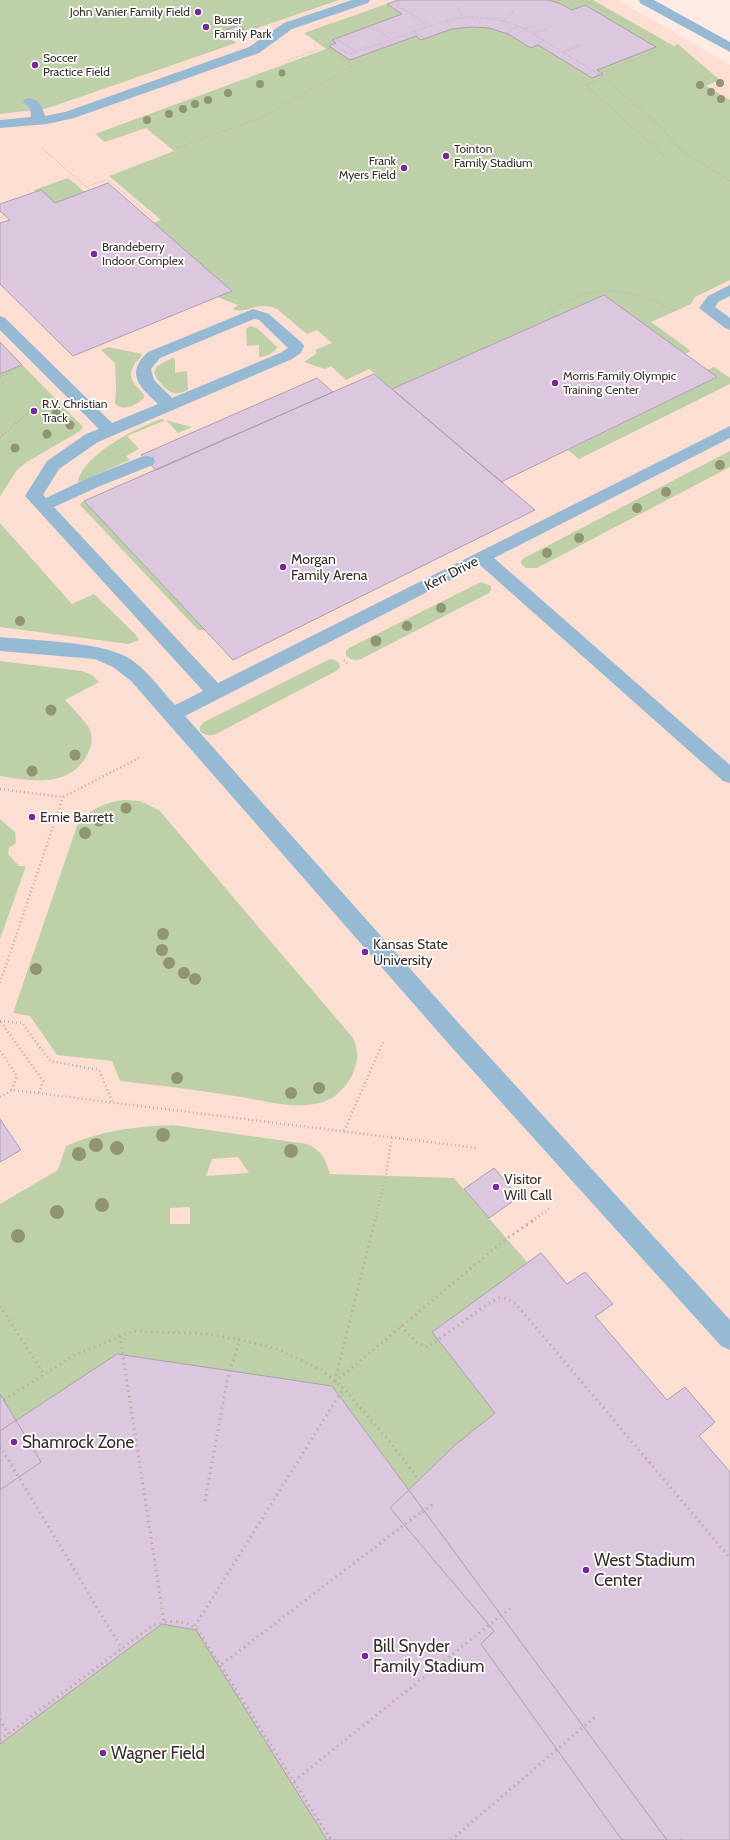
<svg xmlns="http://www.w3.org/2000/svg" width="730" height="1840" font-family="Cabin,sans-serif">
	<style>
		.built { fill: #fdded2 }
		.green { fill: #bdd0a8; fill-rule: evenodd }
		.building { fill: #dbc7de; stroke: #b19eb4 }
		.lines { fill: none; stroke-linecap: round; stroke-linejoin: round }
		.path-far3 { stroke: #beada7; stroke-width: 1.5; stroke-dasharray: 0.5 2; stroke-linecap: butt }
		.path-far2 { stroke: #beada7; stroke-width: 2; stroke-dasharray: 1 2.5; stroke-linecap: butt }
		.path-far1 { stroke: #beada7; stroke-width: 2.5; stroke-dasharray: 1 3; stroke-linecap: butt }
		.path { stroke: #beada7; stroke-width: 3; stroke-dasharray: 1.5 4; stroke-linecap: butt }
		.service { fill: #96b9d4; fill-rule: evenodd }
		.tertiary { fill: #96b9d4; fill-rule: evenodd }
		.tree { fill: #919670 }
		.poi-dot { fill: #792899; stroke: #fff; stroke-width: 1.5 }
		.labels { text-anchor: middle; stroke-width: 3.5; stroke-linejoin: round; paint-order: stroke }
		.far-poi-label { font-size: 12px; fill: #372c27; stroke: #fff; text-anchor: start }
		.poi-label { font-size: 14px; fill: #372c27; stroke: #fff; text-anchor: start }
		.street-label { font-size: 14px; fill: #372c27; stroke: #fff }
		.near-poi-label { font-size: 17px; fill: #372c27; stroke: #fff; text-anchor: start }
	</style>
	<rect width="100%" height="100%" fill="#feebe4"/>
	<!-- built -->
	<path class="built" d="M0,0H618L730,65V1840H0Z"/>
	<!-- green -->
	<path class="green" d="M0,0H339L229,38L236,43L54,106L44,109L0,114Z
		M398,0H593L674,46L678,44L680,46L720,80L706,86L730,100V280L695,297L691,304L651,322L691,351L685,354L604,295L392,389L369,369L346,380L331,366L325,369L304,362L316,354L317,352L315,350L332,343L317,330L307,334L277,309C256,300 249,315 233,309L238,305L217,297L232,291L153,223L161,220L109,176L174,151L146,128L105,142L95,134L326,49L304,33Z
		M68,178L85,192L55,203L41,190L35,192L34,190Z
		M251,326L257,328L276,346L278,347C274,353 266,357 259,357V345L247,346L246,329Z
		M0,342L83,427L80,431L27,462L17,470L0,496Z
		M108,347L142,354C141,358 139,358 136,362C125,377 134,383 144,395V398C136,405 125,412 115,404L116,388L115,363L101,350Z
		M172,358L175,359V373L187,371L188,390C184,391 180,394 175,393C168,393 157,380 154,373L157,366Z
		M714,367L730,378V384L579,459L568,450L717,377L707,370Z
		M161,419L192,427L178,433L166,420L127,436L139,449L126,456L130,460L79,482L78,481C84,454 136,428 161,419Z
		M730,451V467L537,568H526L522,565L521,561L524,558Z
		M84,501L205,630H198L81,506L80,504Z
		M0,523L72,604L94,594L136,635L139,640L129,644L0,627Z
		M481,582L491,586V590L489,593L361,659C355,661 351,660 346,656V651L349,648Z
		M330,659L335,660L339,663L340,668L336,671L216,734C210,736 205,736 200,731V726L204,722Z
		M0,661L82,671L92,675L99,682L65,700C73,709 83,718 89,728C93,735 92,744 89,751C72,789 32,781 0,776Z
		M124,800L140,801L159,810L353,1038C359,1051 358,1061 353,1073C347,1087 335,1099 320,1103C292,1110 263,1100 235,1096C197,1090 158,1085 120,1081L112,1061L57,1055L30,1016L13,1013L77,826C87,810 105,802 124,800Z
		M0,819L15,832L16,843L9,848L8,854L19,866H26L0,939Z
		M173,1125L307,1144C323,1152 325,1158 330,1174L454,1178L527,1262L541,1253L567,1284L585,1272L613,1304L596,1317L667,1400L685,1387L715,1422L699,1436L730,1840H0V1204L58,1170L66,1146C104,1130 132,1127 173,1125ZM238,1157L249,1173L206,1176L212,1159ZM190,1207V1224H170V1208Z"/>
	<!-- building -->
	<path class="building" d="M398,0H547L559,3L572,10L585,5L656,47L597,70L603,74L592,78L538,45L531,48L508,34L489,28L472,27L452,29L421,40L416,36L350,60L329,46L336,43L332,40L402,14L387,4Z
		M239,25L244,29L225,35L221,32Z
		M108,183L232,291L73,356L0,284V223L10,220L0,211V204L41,190L55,203Z
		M604,295L717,377L501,482L392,389Z
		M0,342L22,365L0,374Z
		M374,374L535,510L233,660L84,501Z
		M317,378L333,392L156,470L141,455Z
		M0,1119L21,1150L0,1162Z
		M494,1168L519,1197L489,1218L464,1189Z
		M541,1253L567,1284L585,1272L613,1304L595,1316L667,1400L685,1387L715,1422L699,1436L730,1472V1840H622L481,1644L494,1631L390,1508L455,1445L495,1413L432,1332Z
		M117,1354L332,1386L667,1840H327L196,1630L162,1624L0,1744V1431Z
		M0,1394L41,1462L0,1490Z"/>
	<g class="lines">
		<!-- path-far3 -->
		<path class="path-far3" d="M581,0L595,5L630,25
			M552,1L554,0
			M399,3L397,5L428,25
			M566,7L576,0
			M458,8L462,17
			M446,20L452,29
			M503,21L514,11
			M372,27L391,39
			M525,29L535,25
			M413,31L424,38
			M507,33L518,26
			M533,34L551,27
			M337,39L356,52
			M324,44L330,43L349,54L451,19L472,17L488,18L511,23L525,29L600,75L657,123L681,150L730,181
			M377,44L383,48
			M530,47L544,41
			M563,52L581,45
			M289,60L317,50L314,44
			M597,74L665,47L663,44L643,32
			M602,77L586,85L664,156
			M177,148L262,117L351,67L349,62L325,45
			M43,149L90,190
			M86,187L105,180L111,182L155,220
			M28,190L31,193
			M0,218L3,216
			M547,312C561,305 574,297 589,293C618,285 649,299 675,311"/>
		<!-- path-far2 -->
		<path class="path-far2" d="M0,377L10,372
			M0,438L41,401
			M344,660L349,665"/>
		<!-- path-far1 -->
		<path class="path-far1" d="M0,789L63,797L139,758
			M0,983L63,797
			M0,1021L22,1023L50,1061L99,1070L112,1101
			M1,1022L43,1081L39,1093
			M0,1051L17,1076L12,1090
			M0,1097L12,1090L477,1148
			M344,1131L384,1040
			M375,1221L386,1175L392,1136
			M532,1221L549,1209"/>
		<!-- path -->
		<path class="path" d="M0,1306L44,1374
			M401,1326L418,1344L428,1347L488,1304L499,1298L507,1299L516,1304L730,1558
			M120,1336L164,1622
			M335,1381L375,1220
			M335,1382L506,1239L534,1220
			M4,1400L73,1356L133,1331L208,1334L240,1340L275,1348L322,1370L345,1390L390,1442L419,1480
			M0,1446L122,1649
			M205,1501L227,1381L240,1340
			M422,1512L435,1503
			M195,1626L343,1389
			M222,1664L421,1512
			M0,1719L8,1734
			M0,1740L152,1626C167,1620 185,1619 198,1630L331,1840
			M294,1781L513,1606
			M451,1840L595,1717
			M681,1840L684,1837"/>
		<!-- service -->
		<path class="service" d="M352,0H370L368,3L292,29L259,53L74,118L47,124L0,128V120L31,117L30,108L23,102L25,99C38,96 42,106 45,116L65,112L249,47L284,23Z
			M730,285V296L718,302L715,307L730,318V330L725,328L699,308L708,296Z
			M253,309L269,314L302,343L304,346L301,353L292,359L98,442L59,469L43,495L46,498L88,478L141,457L147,456L153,457L155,461L153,465L100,486L54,507L218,683L730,426V438L494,558L730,765V783L723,781L480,565L185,716L463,1028L730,1320V1350L721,1346L447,1042L131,681L113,667L95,659L0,651V637C35,641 97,641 127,657C146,668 160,689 175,705L203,691L25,496L47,461L86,434L99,429L0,330V316L5,318L112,423L158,404C139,386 125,374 148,352ZM254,319L259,320L288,348L280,353L172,398L154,380L151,369L160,358Z"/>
		<!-- tertiary -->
		<path class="tertiary" d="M639,0H654L730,42V52L640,3Z"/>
	</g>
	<!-- trees -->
	<g class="tree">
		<circle cx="282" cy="73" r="3.5"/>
		<circle cx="720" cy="83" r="4"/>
		<circle cx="260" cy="84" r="4"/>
		<circle cx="700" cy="85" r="4"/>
		<circle cx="711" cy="92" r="4"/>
		<circle cx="228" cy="93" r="4"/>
		<circle cx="721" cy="99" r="4"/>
		<circle cx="208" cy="100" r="4"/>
		<circle cx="195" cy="104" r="4"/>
		<circle cx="183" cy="109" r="4"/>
		<circle cx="169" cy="114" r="4"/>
		<circle cx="147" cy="120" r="4"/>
		<circle cx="56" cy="413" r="4.5"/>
		<circle cx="70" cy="425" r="4.5"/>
		<circle cx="47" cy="434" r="4.5"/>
		<circle cx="15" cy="448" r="4.5"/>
		<circle cx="720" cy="465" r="5"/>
		<circle cx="666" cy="492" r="5"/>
		<circle cx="637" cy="508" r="5"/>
		<circle cx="579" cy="538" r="5"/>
		<circle cx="547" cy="553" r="5"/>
		<circle cx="441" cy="608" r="5"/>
		<circle cx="20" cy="621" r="5"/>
		<circle cx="407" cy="626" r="5"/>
		<circle cx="376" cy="641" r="5.5"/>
		<circle cx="51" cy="710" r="5.5"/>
		<circle cx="75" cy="755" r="5.5"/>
		<circle cx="32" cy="771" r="5.5"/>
		<circle cx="126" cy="808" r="5.5"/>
		<circle cx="99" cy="821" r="5.5"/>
		<circle cx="85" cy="833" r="6"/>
		<circle cx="163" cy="934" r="6"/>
		<circle cx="162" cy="950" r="6"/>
		<circle cx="169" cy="963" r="6"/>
		<circle cx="36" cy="969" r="6"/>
		<circle cx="184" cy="973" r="6"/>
		<circle cx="195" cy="979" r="6"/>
		<circle cx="177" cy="1078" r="6"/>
		<circle cx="319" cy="1088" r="6"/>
		<circle cx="291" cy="1093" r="6"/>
		<circle cx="163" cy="1135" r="7"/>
		<circle cx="96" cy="1145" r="7"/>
		<circle cx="117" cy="1148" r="7"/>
		<circle cx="291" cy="1151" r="7"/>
		<circle cx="79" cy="1154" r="7"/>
		<circle cx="102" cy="1205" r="7"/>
		<circle cx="57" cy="1212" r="7"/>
		<circle cx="18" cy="1236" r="7"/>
	</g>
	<!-- markers -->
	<g class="poi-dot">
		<circle cx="198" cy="12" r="4"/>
		<circle cx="206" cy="27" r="4"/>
		<circle cx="35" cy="65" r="4"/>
		<circle cx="446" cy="156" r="4"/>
		<circle cx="404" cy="168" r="4"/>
		<circle cx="94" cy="254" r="4"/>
		<circle cx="555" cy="383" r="4"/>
		<circle cx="34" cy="411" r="4"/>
		<circle cx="283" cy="567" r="4"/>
		<circle cx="32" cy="817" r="4"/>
		<circle cx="365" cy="952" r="4"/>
		<circle cx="496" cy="1187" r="4"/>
		<circle cx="14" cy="1442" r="4"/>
		<circle cx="586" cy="1570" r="4"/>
		<circle cx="365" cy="1656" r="4"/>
		<circle cx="103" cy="1753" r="4"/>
	</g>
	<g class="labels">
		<!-- far-poi labels -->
		<g class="far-poi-label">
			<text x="190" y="16" text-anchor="end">John Vanier Family Field</text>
			<text x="214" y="24">Buser<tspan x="214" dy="14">Family Park</tspan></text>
			<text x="43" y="62">Soccer<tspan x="43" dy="14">Practice Field</tspan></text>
			<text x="454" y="153">Tointon<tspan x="454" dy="14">Family Stadium</tspan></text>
			<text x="396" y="165" text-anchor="end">Frank<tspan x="396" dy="14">Myers Field</tspan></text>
			<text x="102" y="251">Brandeberry<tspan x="102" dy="14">Indoor Complex</tspan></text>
			<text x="563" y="380">Morris Family Olympic<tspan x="563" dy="14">Training Center</tspan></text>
			<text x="42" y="408">R.V. Christian<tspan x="42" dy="14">Track</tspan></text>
		</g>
		<!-- poi labels -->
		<g class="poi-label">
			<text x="291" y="564">Morgan<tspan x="291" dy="16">Family Arena</tspan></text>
			<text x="40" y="822">Ernie Barrett</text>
			<text x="373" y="949">Kansas State<tspan x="373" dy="16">University</tspan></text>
			<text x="504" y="1184">Visitor<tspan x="504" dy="16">Will Call</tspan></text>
		</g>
		<!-- street labels -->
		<g class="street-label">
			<text transform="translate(451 573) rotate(-27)" y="5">Kerr Drive</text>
		</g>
		<!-- near-poi labels -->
		<g class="near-poi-label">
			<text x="22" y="1448">Shamrock Zone</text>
			<text x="594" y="1566">West Stadium<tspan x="594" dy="20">Center</tspan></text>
			<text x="373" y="1652">Bill Snyder<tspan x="373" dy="20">Family Stadium</tspan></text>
			<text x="111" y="1759">Wagner Field</text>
		</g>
	</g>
</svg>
